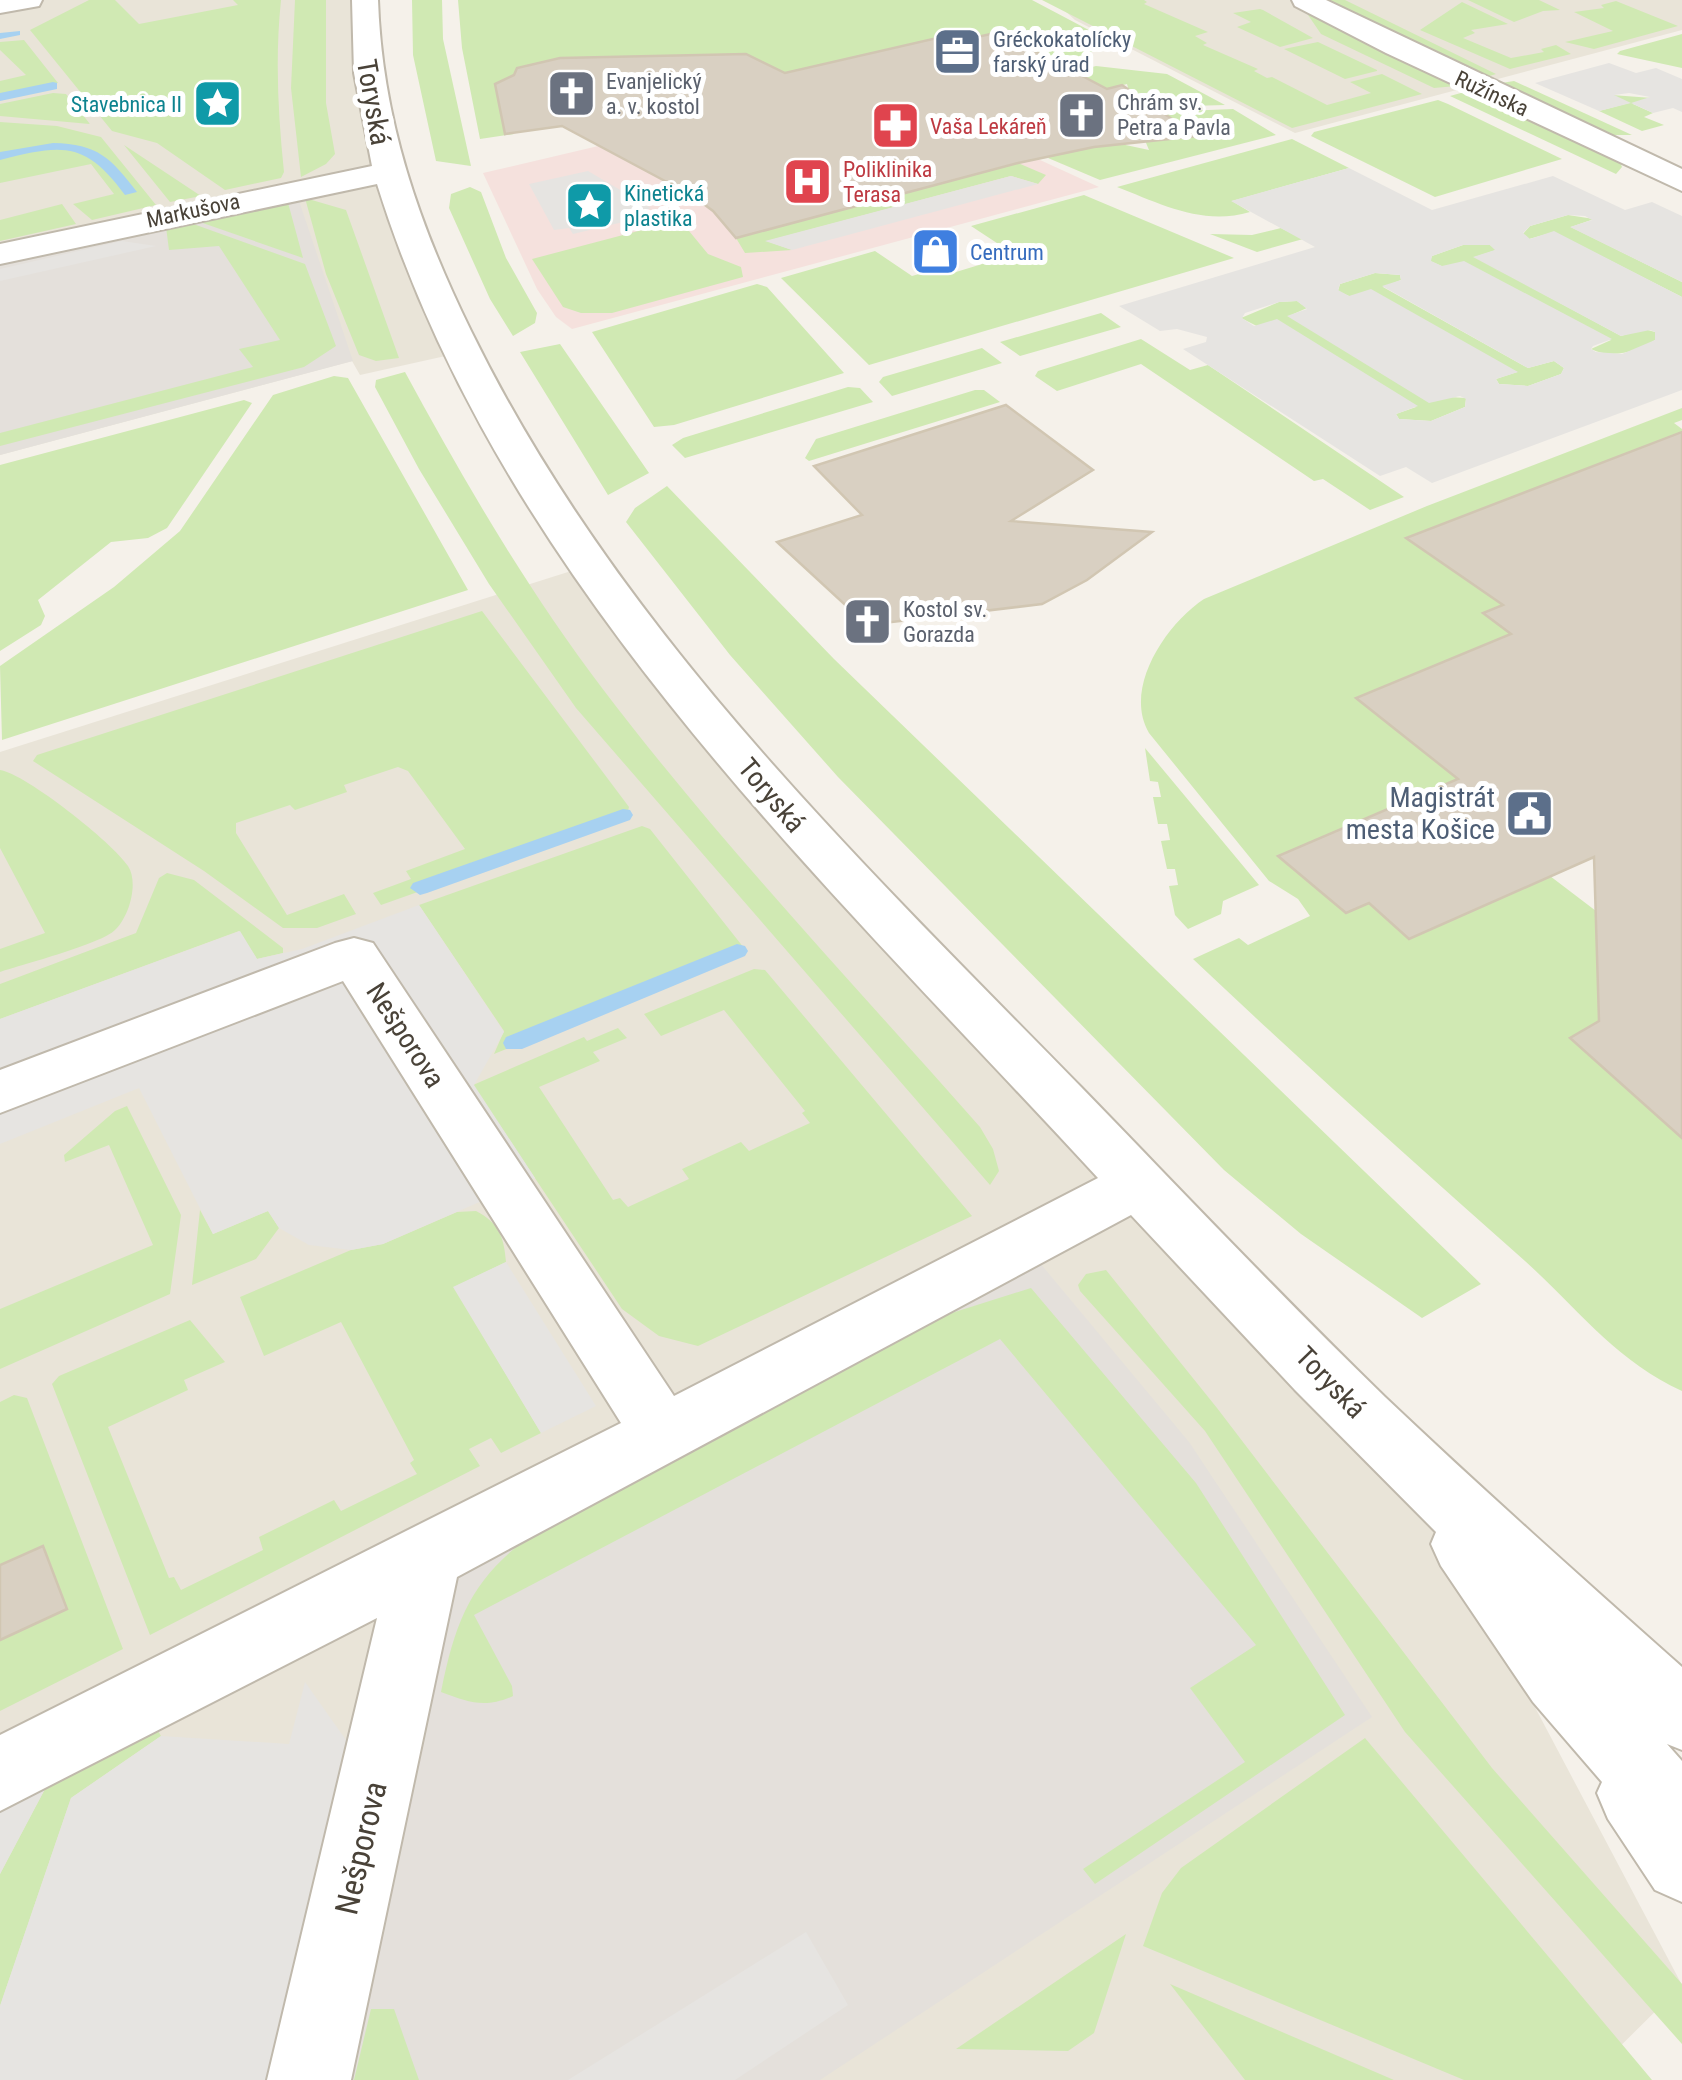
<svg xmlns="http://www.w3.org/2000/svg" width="1682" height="2080" font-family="'Roboto Condensed',sans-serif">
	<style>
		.residential { fill: #e9e4d8 }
		.industrial { fill: #e4e0db }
		.medical { fill: #f5e1dd }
		.green { fill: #d0e9b3 }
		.parking { fill: #e6e4e1; fill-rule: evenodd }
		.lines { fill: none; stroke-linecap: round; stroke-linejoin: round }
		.stream { fill: #a7d1f1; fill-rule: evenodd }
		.building { fill: #d9d0c2; stroke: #d1c6b2; stroke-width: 2.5 }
		.minor-casing { stroke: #c0b9ac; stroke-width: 4 }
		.minor { fill: #fff; fill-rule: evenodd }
		.labels { text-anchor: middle; stroke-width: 10; stroke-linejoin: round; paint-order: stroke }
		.far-service-label { font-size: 22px; fill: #4e5e75; stroke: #fff; text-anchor: start }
		.far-worship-label { font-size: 22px; fill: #5b616d; stroke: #fff; text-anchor: start }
		.far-street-label { font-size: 22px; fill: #494238; stroke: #fff }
		.far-culture-label { font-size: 22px; fill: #0d838f; stroke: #fff; text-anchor: end }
		.far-health-label { font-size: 22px; fill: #be3a42; stroke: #fff; text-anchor: start }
		.far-shop-label { font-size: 22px; fill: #366cbe; stroke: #fff; text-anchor: start }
		.street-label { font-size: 28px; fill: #494238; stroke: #fff }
		.service-label { font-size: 28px; fill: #4e5e75; stroke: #fff; text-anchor: end }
		.near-street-label { font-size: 32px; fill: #494238; stroke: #fff }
	</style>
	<rect width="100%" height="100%" fill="#f5f1ea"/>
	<!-- residential -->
	<path class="residential" d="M0,0H365L363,46L459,353L360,375L352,361L0,455Z
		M1053,0H1682V30L1295,133L1075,20Z
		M587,566L1402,1456L1682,1985L1586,2080H0V752Z"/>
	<!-- industrial -->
	<path class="industrial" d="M295,189L353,361L0,455V254Z
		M1025,1245L1189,1442L1372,1717L820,2080H309L426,1558Z"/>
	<!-- medical -->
	<path class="medical" d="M611,143H1003L1099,187L572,329L556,317L537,289L483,173Z"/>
	<!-- green -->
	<path class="green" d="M89,0H115L139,24L238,5L233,0H281C275,58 278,114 284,172L281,178L225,190L157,143L112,131L30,30Z
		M295,0H326V103L335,154L326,164L301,177L291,88Z
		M412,0H442L443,39L471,166L436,161L413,55Z
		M458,0H1032L1102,37L1086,60L1028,74L1029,48L1000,32L794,80L746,54L560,58L517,68L514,79L497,83L504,129H510L514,134L480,139L462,48Z
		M1042,0H1144L1147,2L1144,4L1208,32L1195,36L1207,43L1203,45L1258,69L1254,71L1267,78L1272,77L1327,105L1371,93L1350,82L1382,74L1422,94L1292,128Z
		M1325,0H1345L1496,74L1483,78Z
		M1468,0H1539L1560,10L1543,11L1514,22Z
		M1616,1L1678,26L1594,49L1565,42L1613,31L1574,12L1604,8L1601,5Z
		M1462,2L1508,24L1471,30L1475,33L1463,38L1511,58L1544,52L1541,49L1556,45L1571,54L1510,69L1420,30Z
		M1260,9L1263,10L1313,38L1280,47L1237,27L1251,22L1233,13Z
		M1306,12L1456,86L1434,88L1321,34Z
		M1682,34V68L1617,54L1620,51Z
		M24,40L58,83L0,97V81L26,75L0,50V42Z
		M1318,42L1377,70V71L1345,79L1284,49Z
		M1096,66L1167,74L1225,105L1154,107L1130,95L1127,84L1104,90L1051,78Z
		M1514,81L1632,135H1602L1495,84Z
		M1468,91L1620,162L1622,167L1616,174L1450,96Z
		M53,93L66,94L90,124L0,116V104Z
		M1612,95L1652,98L1633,104L1653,113L1644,117L1664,125L1642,131L1599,111L1629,103Z
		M1438,100L1448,104L1562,159L1435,197L1311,136L1314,132Z
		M1233,109L1276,135L1100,180L1048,158L1067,144H1121L1149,150L1144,138L1159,112Z
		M0,122L57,126L101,137L156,205L92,220L73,204L114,194L91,164L0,183Z
		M1292,139L1349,168L1232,201L1250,212C1202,226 1161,204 1117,187Z
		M124,145L201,196L170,202Z
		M1018,163L1046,175L1038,184L1011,176L767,241L792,250L745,253L736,238Z
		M470,187L481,192L506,258L537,313L535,323L513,336L490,299L449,208L451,194Z
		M1084,195L1234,258L869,365L781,278L875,251L912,276L947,266L956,272L992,261L984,255L1006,249L971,226Z
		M305,198L346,210L399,358L376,361L359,355L326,274Z
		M287,199L303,258L194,220Z
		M62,204L76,224L0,241V220Z
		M1568,215L1594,219L1571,227L1682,282V297L1554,232L1529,239L1523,234L1530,226Z
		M680,220L708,254L741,267L743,277L612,313H581L563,307L532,259Z
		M185,221L305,264L336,346L304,367L0,446V433L253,367L239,349L280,340L219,246L169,250L166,227Z
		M1281,228L1303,239L1257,252L1210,234L1252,235Z
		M1463,245H1490L1496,250L1475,257L1621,336L1644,329L1655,332V340C1636,352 1612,359 1591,349L1611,340L1430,261L1432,256Z
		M1375,273L1400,275L1401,280L1383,287L1528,368L1554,361L1564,368L1561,374L1528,386L1499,384L1496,379L1517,372L1338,291L1340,284Z
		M757,284L767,287L844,373L674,425L654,427L592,332Z
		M1297,301L1307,308L1289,316L1448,397L1466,398L1465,407L1431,421L1399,419L1396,414L1416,407L1241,318L1279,302Z
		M1101,313L1121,327L1020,356L1000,342Z
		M1141,339L1190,370L1208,365L1404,497L1370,510L1323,479L1314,481L1141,364L1057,391L1035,376L1038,371Z
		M560,344L649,473L608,495L520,352Z
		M982,348L1002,363L892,396L879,382L883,377Z
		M405,372C464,481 527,589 602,688C719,842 852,982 980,1127L993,1149L999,1171L990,1185L576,708L489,584L419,469L375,387L376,380Z
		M334,376L348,378L468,590L2,740L0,666L114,587L180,531L273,395Z
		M848,387L860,388L873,402L685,458L672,445L683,438Z
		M975,390H984L1000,402L809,461L805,458L816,439Z
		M244,400L252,403L167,528L148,538L111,542L38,600L45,616L41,625L0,651V465Z
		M1682,408V420L1674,423L1682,429V434L1407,537L1503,605L1483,614L1512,635L1357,699L1417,747L1439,739L1480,770L1278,856L1346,913L1369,903L1409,939L1550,876L1596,911L1600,1039L1576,1035L1570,1038L1682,1138V1391C1616,1361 1578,1309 1525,1261C1413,1162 1302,1062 1193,959L1239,938L1248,945L1310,916L1298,899L1269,881L1149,733C1123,689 1165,625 1204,599L1427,506Z
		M667,486L834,659L1481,1284L1422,1318L1301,1234L1224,1170L838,777L730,655L626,522L635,508Z
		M482,611L629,807L626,818L381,905L373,893L411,879L406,871L465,849L408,771L398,767L344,785L347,792L295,810L290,805L236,823V833L287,915L344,894L356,914L317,928H283L204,871L33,761L37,755Z
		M1145,748L1259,885L1223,901L1221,914L1188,929L1175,915L1169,886L1178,885L1175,869H1167L1161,841L1170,840L1167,824H1158L1153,797H1161L1158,782L1150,781Z
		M0,770C26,774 113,843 128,866C139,883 129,917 115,930C101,944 24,964 0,972V949L45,933L0,848Z
		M642,826L650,829L744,948L739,954L494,1054L504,1031L419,905Z
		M167,873L194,880L283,948V953L257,959L239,931L0,1019V984L136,933L159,878Z
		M754,969L765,970L972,1216L698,1346L659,1336L622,1309L473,1085L584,1037L587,1041L618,1028L627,1038L593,1052L600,1061L539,1087L613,1200L620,1198L628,1207L689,1179L682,1169L741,1142L749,1151L810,1123L802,1113L805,1111L724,1010L661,1036L644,1014Z
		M127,1106L181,1215L170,1294L0,1369V1309L153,1245L109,1145L65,1162L64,1155L115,1111Z
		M200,1210L213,1234L268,1211L279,1228L256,1259L192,1285Z
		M476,1211C499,1223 504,1237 506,1262L454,1287L541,1433L501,1453L491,1438L469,1449L480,1466L150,1635L52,1384L59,1376L190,1320L225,1362L184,1380L188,1390L108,1427L169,1578L174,1577L181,1590L263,1550L259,1537L334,1500L341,1511L417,1474L410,1463L414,1460L341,1322L264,1356L240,1297L351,1250L383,1244L457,1212Z
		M1106,1270L1217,1408L1492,1768L1682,1984V2044L1405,1732L1205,1431L1080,1291L1078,1285L1086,1274Z
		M1031,1288L1196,1483L1345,1715L1095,1884L1083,1869L1245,1762L1190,1688L1256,1645L1000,1339L474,1615L512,1686L513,1696C485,1709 468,1702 441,1692C458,1607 477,1572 549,1522L939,1317Z
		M14,1395L27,1398L123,1649L0,1711V1640L67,1609L43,1546L0,1565V1402Z
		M157,1729L161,1736L71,1798L0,2006V1874L46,1787Z
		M1365,1738L1652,2080H1464L1143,1946L1162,1893L1181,1868Z
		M1126,1934L1094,2033L1068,2051L956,2049Z
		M1170,1984L1394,2080H1245Z
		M371,2009H394L419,2080H354Z"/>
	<!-- parking -->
	<path class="parking" d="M1609,63L1636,73L1656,68L1682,79V112L1673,108L1653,113L1631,103L1650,97L1629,93L1614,95L1631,103L1599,111L1535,83Z
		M1349,168L1432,210L1553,176L1625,210L1652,202L1682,216V282L1570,227L1592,220L1585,216L1568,215L1530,226L1523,233L1530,239L1554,231L1682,297V390L1432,483L1406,467L1380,476L1183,349L1206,342L1207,337L1177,329L1160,331L1119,306L1315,247L1231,201ZM1463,245H1490L1495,250L1473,257L1621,336L1650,330L1655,332V340L1622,354L1596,352L1591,349L1593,346L1612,339L1464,261L1442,266L1431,261L1432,256ZM1375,273L1400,275L1401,280L1382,286L1528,368L1554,361L1564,368L1561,374L1528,386L1499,384L1496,379L1518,372L1371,289L1349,296L1338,290L1340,284ZM1297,301L1307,309L1287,316L1429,403L1460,396L1466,399L1465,407L1431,421L1399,419L1396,414L1418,406L1277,319L1254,326L1242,318L1245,313L1279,302Z
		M588,171L651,208L639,212L644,217L573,234L569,228L554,230L529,184Z
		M1011,176L1038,184L792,250L765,241Z
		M122,241L156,246L0,281V269Z
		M419,905L504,1032L474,1085L535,1178L383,1244L351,1250L309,1245L279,1228L268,1211L213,1234L139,1088L0,1144V1019L240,931L257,959L302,949Z
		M506,1262L596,1406L541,1433L453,1287Z
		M305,1682L353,1750L267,2080H0V2006L71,1798L161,1736L289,1744Z
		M46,1787L0,1874V1811Z
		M806,1932L848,2005L735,2080H568Z"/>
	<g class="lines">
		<!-- stream -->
		<path class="stream" d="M20,31V35L0,39V33Z
			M53,82L57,83V89L0,101V93Z
			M53,143C98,144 111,158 137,192L125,195C85,141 63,144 0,160V152Z
			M623,809L630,810L633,815L630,820L427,893L420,895L410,888L413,883Z
			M737,944L745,946L748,951L745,956L522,1049H506L503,1043L506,1037Z"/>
	</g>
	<!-- building -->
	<path class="building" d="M999,32L1107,89L1122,85L1197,136L1094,147L1018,163L736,238L713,211L693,196L562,126L505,134L495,84L514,75L517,68L560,58L746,54L785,73L937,38L947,44Z
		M1006,405L1093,470L1011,521L1152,532L1087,580L1042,604L867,625L777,542L862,515L814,466Z
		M1682,432V1138L1570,1038L1599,1021L1594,857L1409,939L1369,903L1346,913L1278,856L1458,779L1356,698L1511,634L1483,613L1503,605L1406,538Z
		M43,1546L67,1609L0,1640V1565Z"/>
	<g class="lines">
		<defs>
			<path id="minor" d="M0,0H42L39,6L0,13Z
				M352,0H378C382,119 419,225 471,331C616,627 854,855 1081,1087C1182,1191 1281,1296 1385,1397C1482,1489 1582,1578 1682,1667V1750L1667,1744L1682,1761V1902L1655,1890L1608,1819L1597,1793L1602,1782L1533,1702L1441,1566L1431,1544L1436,1532L1295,1390L1131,1215L457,1577L351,2080H267L377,1618L0,1811V1735L621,1423L343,981L0,1113V1070L335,943L354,938L373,943L674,1396L1098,1178C823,879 502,584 377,184L0,264V244L372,166L354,73Z
				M1292,0H1326L1682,169V191L1386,53L1295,6Z"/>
		</defs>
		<!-- minor casing -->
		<use href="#minor" class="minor-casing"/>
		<!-- minor -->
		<use href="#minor" class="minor"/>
	</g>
	<!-- icons -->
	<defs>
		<symbol id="office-square" viewBox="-11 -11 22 22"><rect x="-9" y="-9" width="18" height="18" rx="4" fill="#5c6f8a" stroke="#fff"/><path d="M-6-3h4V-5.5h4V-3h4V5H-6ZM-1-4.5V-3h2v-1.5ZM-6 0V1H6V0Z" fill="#fff"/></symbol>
		<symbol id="church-square" viewBox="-11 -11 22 22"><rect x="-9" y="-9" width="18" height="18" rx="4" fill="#6b7280" stroke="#fff"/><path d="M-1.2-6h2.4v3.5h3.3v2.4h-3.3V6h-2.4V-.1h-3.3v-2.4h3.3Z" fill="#fff"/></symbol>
		<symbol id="sight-square" viewBox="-11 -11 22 22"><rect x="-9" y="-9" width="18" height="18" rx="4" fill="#0f9aa8" stroke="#fff"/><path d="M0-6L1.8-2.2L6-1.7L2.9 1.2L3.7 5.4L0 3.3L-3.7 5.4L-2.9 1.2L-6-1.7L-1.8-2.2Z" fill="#fff"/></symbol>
		<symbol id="pharmacy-square" viewBox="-11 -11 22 22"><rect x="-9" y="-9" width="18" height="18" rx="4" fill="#e0444e" stroke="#fff"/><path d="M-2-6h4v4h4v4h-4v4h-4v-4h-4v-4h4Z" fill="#fff"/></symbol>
		<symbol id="hospital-square" viewBox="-11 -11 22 22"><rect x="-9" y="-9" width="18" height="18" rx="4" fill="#e0444e" stroke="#fff"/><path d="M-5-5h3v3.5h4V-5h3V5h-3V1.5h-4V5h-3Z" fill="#fff"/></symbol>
		<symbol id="shop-square" viewBox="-11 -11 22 22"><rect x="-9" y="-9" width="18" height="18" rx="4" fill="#3f7fe0" stroke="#fff"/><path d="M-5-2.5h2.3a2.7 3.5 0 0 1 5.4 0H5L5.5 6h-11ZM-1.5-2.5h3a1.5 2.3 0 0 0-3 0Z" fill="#fff"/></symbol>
		<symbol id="civic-square" viewBox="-11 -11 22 22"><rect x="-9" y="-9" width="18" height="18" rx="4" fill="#5c6f8a" stroke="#fff"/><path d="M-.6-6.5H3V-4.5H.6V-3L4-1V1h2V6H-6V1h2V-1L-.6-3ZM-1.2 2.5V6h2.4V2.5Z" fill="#fff"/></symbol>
	</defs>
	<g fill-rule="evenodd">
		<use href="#office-square" x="930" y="24" width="55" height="55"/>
		<use href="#church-square" x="544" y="66" width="55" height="55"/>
		<use href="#sight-square" x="190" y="76" width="55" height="55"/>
		<use href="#church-square" x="1054" y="88" width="55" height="55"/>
		<use href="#pharmacy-square" x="868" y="98" width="55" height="55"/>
		<use href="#hospital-square" x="780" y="154" width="55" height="55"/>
		<use href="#sight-square" x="562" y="178" width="55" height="55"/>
		<use href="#shop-square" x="908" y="224" width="55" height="55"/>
		<use href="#church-square" x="840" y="594" width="55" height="55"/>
		<use href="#civic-square" x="1502" y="786" width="55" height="55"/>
	</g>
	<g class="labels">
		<!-- far-service labels -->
		<g class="far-service-label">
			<text x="993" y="47">Gréckokatolícky<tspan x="993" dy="25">farský úrad</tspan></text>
		</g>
		<!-- far-worship labels -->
		<g class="far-worship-label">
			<text x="606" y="89">Evanjelický<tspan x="606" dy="25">a. v. kostol</tspan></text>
			<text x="1117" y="110">Chrám sv.<tspan x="1117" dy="25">Petra a Pavla</tspan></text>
			<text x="903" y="617">Kostol sv.<tspan x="903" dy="25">Gorazda</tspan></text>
		</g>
		<!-- far-street labels -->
		<g class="far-street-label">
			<text transform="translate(1492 93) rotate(25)" y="8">Ružínska</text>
			<text transform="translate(193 210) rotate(-12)" y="8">Markušova</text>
		</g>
		<!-- far-culture labels -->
		<g class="far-culture-label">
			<text x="182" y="112">Stavebnica II</text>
			<text x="624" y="201" text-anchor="start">Kinetická<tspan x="624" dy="25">plastika</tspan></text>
		</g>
		<!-- far-health labels -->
		<g class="far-health-label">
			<text x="930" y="134">Vaša Lekáreň</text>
			<text x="843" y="177">Poliklinika<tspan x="843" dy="25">Terasa</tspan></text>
		</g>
		<!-- far-shop labels -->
		<g class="far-shop-label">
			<text x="970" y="260">Centrum</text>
		</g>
		<!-- street labels -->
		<g class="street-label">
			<text transform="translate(374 102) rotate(80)" y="10">Toryská</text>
			<text transform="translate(772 795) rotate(50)" y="10">Toryská</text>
			<text transform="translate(406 1035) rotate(57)" y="10">Nešporova</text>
			<text transform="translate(1331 1382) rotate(46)" y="10">Toryská</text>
		</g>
		<!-- service labels -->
		<g class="service-label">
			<text x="1495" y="807">Magistrát<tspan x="1495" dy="32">mesta Košice</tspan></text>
		</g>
		<!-- near-street labels -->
		<g class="near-street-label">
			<text transform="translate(361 1848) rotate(-77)" y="11">Nešporova</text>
		</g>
	</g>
</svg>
